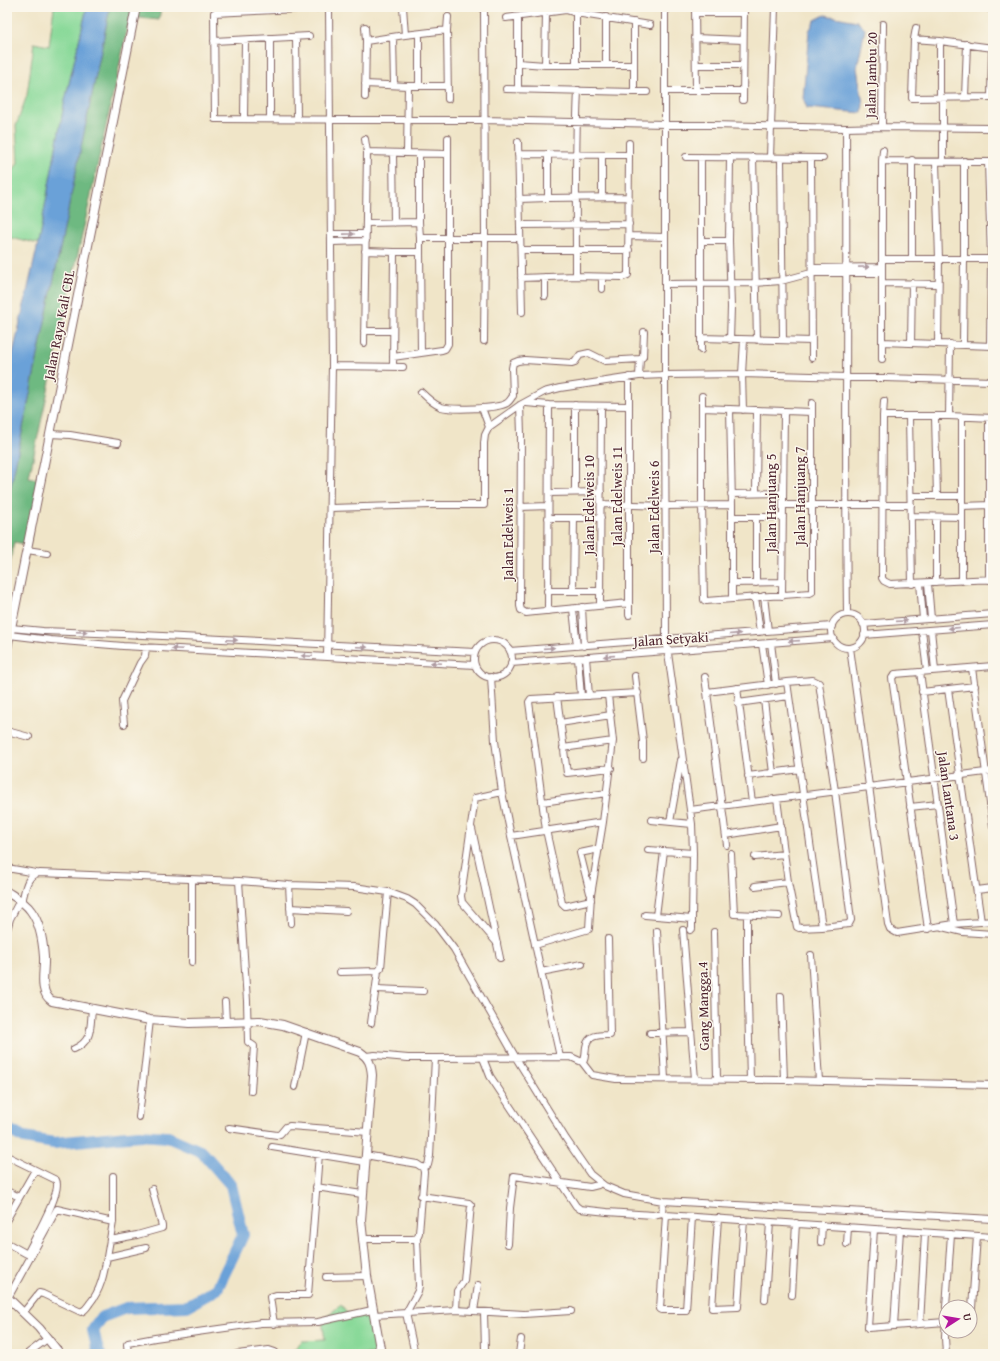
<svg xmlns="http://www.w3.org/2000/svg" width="1000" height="1361" font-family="'Gentium Book Plus',serif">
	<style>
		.green { fill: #89d999; stroke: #6a7c62 }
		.forest { fill: #6eb981; stroke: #5c6c56 }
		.water { fill: #6ba1d8; stroke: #5a6082 }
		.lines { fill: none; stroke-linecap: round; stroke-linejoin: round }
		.river { stroke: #6ba1d8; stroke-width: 12 }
		.street-casing { stroke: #846462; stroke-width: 8 }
		.secondary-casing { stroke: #846462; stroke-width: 10 }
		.street { stroke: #fff; stroke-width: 6 }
		.secondary { stroke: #fff; stroke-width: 8 }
		.oneway { fill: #ae9aa0 }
		.labels { text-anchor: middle; stroke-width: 3; stroke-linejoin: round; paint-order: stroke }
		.street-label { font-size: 14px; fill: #4a1f2b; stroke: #fbf7ec }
	</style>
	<rect width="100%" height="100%" fill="#fbf7ec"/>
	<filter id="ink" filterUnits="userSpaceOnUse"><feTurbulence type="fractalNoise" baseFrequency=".025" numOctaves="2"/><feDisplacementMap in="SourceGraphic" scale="8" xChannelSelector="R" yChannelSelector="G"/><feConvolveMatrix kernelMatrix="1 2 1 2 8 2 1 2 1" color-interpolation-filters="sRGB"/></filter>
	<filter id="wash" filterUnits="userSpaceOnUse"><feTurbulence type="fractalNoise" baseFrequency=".012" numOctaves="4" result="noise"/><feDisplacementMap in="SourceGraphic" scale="16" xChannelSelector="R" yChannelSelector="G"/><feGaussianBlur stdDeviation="0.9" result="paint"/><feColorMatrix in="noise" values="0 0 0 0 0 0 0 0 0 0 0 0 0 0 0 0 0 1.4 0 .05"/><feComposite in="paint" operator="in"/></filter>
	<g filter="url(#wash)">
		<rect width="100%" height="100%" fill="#f0e5c8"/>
		<!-- green -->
		<path class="green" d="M54,7H87L64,105L38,244L7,236V179L18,163L16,126L27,95L34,43L49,46Z
			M341,1305L351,1317L372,1312L379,1354H289L302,1341L325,1340L322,1320Z"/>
		<!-- forest -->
		<path class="forest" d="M110,7H161L159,20L130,17L29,477L40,480L29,545L14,542L7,580V505Z"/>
		<!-- water -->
		<path class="water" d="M87,7H110L7,505V379L38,244L64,105Z
			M825,15L857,21L865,29L857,68L863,103L862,113L807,108L803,98L809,31L815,20Z"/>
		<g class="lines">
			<!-- river -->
			<path class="river" d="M7,1129L24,1138L54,1143L139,1135L168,1137L202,1152L231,1185L243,1235L217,1289L187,1306L126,1308L102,1317L93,1330L98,1351L100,1354"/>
		</g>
	</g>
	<g filter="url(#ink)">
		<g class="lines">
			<defs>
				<path id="street" d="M340,7L214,13L215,119L483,120L846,128
					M403,7L405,35L447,30L448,17
					M484,7L485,238L484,341
					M665,7V375L666,639L692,824L693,853L692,919V929L690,930
					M695,7L696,90
					M981,7L993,9
					M695,13H744
					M506,18L566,10L576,13L650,25
					M365,27L366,41L405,35
					M916,28L914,39L912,98L993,97
					M447,30L448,99
					M296,37L297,118
					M393,37L394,85
					M270,38V118
					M695,38L743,40
					M914,39L940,41L993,48
					M214,41L309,36
					M518,63L545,65H634
					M606,64V17
					M545,65L546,13
					M576,65V13
					M696,65H742
					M365,84L408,86H448
					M419,86V34
					M506,89L634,92V22
					M518,89V17
					M665,91H742
					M634,92H647
					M365,97L366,41
					M965,97L967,44
					M991,97L992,48
					M940,98V41
					M943,98V161
					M743,100L744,7
					M244,118L245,40
					M882,127L883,24
					M518,142L522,312
					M367,152L407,153
					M393,153L394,223
					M448,154V138
					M518,154L629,155L628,275L623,277L576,276C576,214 575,152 578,90
					M629,155V143
					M686,157L823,158
					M701,157V350
					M730,157L729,241L731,307L730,340
					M753,157L757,340
					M770,157L775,7
					M781,158L783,340
					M811,158L812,358
					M912,160V259
					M882,161L883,150
					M936,162L939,259L938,343
					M988,162L991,259L990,346
					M993,162L882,161V342L993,346
					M602,197V155
					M548,198V154
					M519,199L548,198L628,197
					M419,222V154
					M366,223L419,222L420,238
					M520,225L629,224
					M331,234H366
					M629,236L665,237
					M701,241H729
					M332,242L366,241
					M521,250H629
					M365,251L394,252
					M420,252V238H520
					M882,259H993
					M812,268L882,267
					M545,277V296
					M602,277V289
					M521,278L576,276
					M883,283L938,284
					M665,284L755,283L781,281L811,273H882
					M364,331H393
					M701,338L812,341
					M364,343L367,152L365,139
					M911,343L912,283
					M963,344L964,259V161
					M393,357L442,350L445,349L448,344V154L407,153L408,86
					M882,359V342
					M332,366L403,367
					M393,367L394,252H420L421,353
					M639,376L640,359L643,357L644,332
					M421,392C427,398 433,404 441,407C452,410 498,409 507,403C510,401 511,398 513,396L512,368L513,363L518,361L525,360L572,363L575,362L580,355L589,353L605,361L640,359
					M702,396V506L704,600L706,601L810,593L812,592V403
					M526,403L549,405L629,406
					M520,405L521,434L520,606L521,610L526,613L535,612L629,603
					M575,405V492
					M482,408L489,427
					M702,408L812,412
					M730,409L732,505V599
					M743,410L742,374L744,340
					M883,416L884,401
					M909,416L912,584
					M949,416L950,344
					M935,417L937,496
					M989,418V580
					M993,418L949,416H883L882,578L884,581L890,584L993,579
					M50,434L70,435L118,443
					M549,493L601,492
					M756,493L757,410
					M731,494L783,493
					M911,496H962
					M601,504L666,506L732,505
					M783,505H911
					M962,506L991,505
					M520,507L548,506
					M330,508L431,505H484V443L485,435L489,427L520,405L544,392L560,388L639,376L665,375L742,374L993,381
					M911,516L962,517
					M732,517H783
					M936,517V582
					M548,518H601
					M27,550L47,553
					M962,581V417
					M732,583L782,582
					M756,583V517
					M920,583L923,619
					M928,583L931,619
					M547,591H601
					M573,591L574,518
					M764,596L768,631
					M782,596L784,411
					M755,597L760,632
					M600,605L601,406
					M582,607L584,646
					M573,609L577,646
					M548,611L549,405
					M847,614C845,452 847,290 846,128L882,127L993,128
					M831 631a17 17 0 1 1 34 0a17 17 0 1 1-34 0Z
					M629,615V377
					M863,624L993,614
					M11,628L43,631L123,634L475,652
					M931,630L935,670
					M922,631L927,671
					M9,635L51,640L123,646L475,665
					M864,635L993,625
					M474 659a19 19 0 1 1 38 0a19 19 0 1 1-38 0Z
					M771,643L776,684
					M762,644L768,685
					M850,648L888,924L890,929L897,933L954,924L993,921
					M510,651L832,626
					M327,657L332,366L329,8
					M586,657L589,696
					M578,658L581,696
					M511,663L833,638
					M972,668L993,826
					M920,672L954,924
					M635,676L643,741V758
					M491,677L495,741L502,792L511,836L560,1057
					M705,677L727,845
					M787,682L822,927
					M737,688L752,802
					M948,689L981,922
					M707,692L787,682L813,680L819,683L835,791L851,920L849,924L822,927L799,928L797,927L788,882L777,799
					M922,692L975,686
					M557,697L567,773L611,768
					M764,700L773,773
					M738,703L789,696
					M560,723L611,715
					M124,724L122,701L140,663L145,656L146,647
					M7,731L29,737
					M563,748L613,741
					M748,776L800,769
					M542,802L607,793
					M910,807L938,804
					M690,810L993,771
					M651,820L692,824
					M670,822L681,760
					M472,829L500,958
					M726,835L781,826
					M511,836L603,822
					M648,850L693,853
					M731,854L734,914L779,916
					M755,857L784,854
					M7,868L36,873
					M192,880V962
					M239,881L247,1001L248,1042L254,1046L251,1091
					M289,885L291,923
					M755,886L788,882
					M977,890L993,888
					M590,893L580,853L599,849
					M591,900L565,906L562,903L546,830L529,702L531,699L638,693
					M22,902C25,891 26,874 40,873L239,881L289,885L354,887L388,892L407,899L415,904L435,924L454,949L516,1058L566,1139L590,1174L605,1186L624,1194L663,1201L993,1219
					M290,908L346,911
					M645,915L692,919
					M656,916L664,851
					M747,916V960L750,1080
					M942,927L963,932L993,934
					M928,929L892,678L895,674L993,666
					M7,930L10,919L20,900
					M683,930L695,1079
					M657,931L665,1079
					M714,932L717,1079
					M497,943L462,902L461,896L475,798L502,792
					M535,945L589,929L591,895L603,822L613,741L608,695
					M811,955L819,1081
					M340,972L378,971L381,968L388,892
					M541,972L582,964
					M376,989L423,991
					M781,996L784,1080
					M225,1002L226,1022
					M371,1023L378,971
					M650,1033L690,1032
					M74,1049C93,1041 90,1027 92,1009
					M366,1056L375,1055L408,1058H435L571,1057L582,1062L592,1075L616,1079L784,1080L993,1085
					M483,1058L490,1076L576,1206L580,1209L607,1212L653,1215L662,1213
					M583,1063C586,1057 585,1053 586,1047C588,1034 600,1035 610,1035L608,939
					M295,1087L306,1032
					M139,1117L150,1020
					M229,1128L277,1135L280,1134L286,1127L290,1126L368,1132
					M272,1147L365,1162
					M7,1156L56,1180C63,1191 33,1241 27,1254L7,1243
					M423,1168L428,1165L430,1156L435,1058
					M113,1176V1222L107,1257L146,1248
					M316,1187L362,1194
					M7,1191L19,1197
					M421,1196L469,1203L471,1205L464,1281L457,1291L456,1310
					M663,1201L662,1213L666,1215L993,1237
					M666,1215L660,1309L662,1310H686L692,1217
					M718,1218L712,1308L738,1307L744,1220
					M7,1219L35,1170
					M874,1229L868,1328L945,1322
					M362,1239H413L417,1238L419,1233L424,1172L423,1168L417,1164L365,1155
					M110,1240L137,1235L162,1228V1226L152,1189
					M821,1242L822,1225
					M508,1244L510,1208L514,1176L590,1187L598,1185L600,1182
					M847,1244L848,1227
					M326,1277L367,1276
					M792,1295L796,1223
					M8,1298L57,1209L113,1222
					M765,1300L770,1222
					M946,1307L951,1234
					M972,1308L977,1236
					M474,1311L478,1285
					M484,1312L485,1349
					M23,1313L39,1293L43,1294L81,1312C86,1310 87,1307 90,1303C101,1290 104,1273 107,1257
					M374,1315L456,1310L524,1314L571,1311
					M274,1324L270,1297L276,1295H308L319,1154
					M920,1324L925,1233
					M894,1326L900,1230
					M414,1350L406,1313L418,1291L419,1286L417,1238
					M27,1354L47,1339
					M128,1354L127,1344L128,1343L155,1338L261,1323L318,1322L372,1310
					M237,1354L269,1350L275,1352
					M519,1354L521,1339
					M946,1354L945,1338L946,1314"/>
				<path id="secondary" d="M7,648L136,7
					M7,892C15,897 25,902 31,911C40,923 43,942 44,957C45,971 38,992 52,1001L150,1020L189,1023L260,1021L283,1025L360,1052C369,1058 371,1064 372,1075L361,1220L367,1276L381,1354
					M7,1297L39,1328L60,1354"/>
			</defs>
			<!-- street casing -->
			<use href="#street" class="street-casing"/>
			<!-- secondary casing -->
			<use href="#secondary" class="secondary-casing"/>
			<!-- street -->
			<use href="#street" class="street"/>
			<!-- secondary -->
			<use href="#secondary" class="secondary"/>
		</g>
		<!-- one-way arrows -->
		<defs><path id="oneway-solid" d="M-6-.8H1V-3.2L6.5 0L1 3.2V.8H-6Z"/></defs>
		<g class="oneway">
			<use href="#oneway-solid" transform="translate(349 234) rotate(-1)"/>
			<use href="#oneway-solid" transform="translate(864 267) rotate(-1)"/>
			<use href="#oneway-solid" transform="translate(902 621) rotate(-4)"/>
			<use href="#oneway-solid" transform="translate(954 628) rotate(175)"/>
			<use href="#oneway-solid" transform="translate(82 632) rotate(2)"/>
			<use href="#oneway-solid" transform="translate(735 634) rotate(-5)"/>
			<use href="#oneway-solid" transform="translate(232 640) rotate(3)"/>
			<use href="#oneway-solid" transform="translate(794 641) rotate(176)"/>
			<use href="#oneway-solid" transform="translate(362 647) rotate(3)"/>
			<use href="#oneway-solid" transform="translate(549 648) rotate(-4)"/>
			<use href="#oneway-solid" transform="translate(177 649) rotate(-177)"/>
			<use href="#oneway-solid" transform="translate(307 656) rotate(-177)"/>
			<use href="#oneway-solid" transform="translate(609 656) rotate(176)"/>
			<use href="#oneway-solid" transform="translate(436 663) rotate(-177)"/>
		</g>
	</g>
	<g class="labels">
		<!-- street labels -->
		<g class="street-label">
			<text transform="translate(871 75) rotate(-89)" y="5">Jalan Jambu 20</text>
			<text transform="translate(59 325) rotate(-79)" y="5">Jalan Raya Kali CBL</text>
			<text transform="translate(617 496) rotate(-90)" y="5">Jalan Edelweis 11</text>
			<text transform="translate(800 496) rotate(-90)" y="5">Jalan Hanjuang 7</text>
			<text transform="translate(771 503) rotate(-90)" y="5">Jalan Hanjuang 5</text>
			<text transform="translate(589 505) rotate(-90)" y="5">Jalan Edelweis 10</text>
			<text transform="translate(654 507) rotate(-90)" y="5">Jalan Edelweis 6</text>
			<text transform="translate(508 534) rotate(-90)" y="5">Jalan Edelweis 1</text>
			<text transform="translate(671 639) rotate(-4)" y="5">Jalan Setyaki</text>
			<text transform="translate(949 796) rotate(82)" y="5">Jalan Lantana 3</text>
			<text transform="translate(703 1006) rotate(-91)" y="5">Gang Mangga.4</text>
		</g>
	</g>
	<!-- margin -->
	<rect width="1000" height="1361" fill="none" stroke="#fbf7ec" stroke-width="24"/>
	<!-- north arrow -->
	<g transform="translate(958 1319) rotate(78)"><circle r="19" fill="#fbf7ec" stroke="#b4a19f"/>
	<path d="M0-3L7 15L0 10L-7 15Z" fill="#b5179e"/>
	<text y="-6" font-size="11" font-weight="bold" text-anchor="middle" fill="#4a1f2b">U</text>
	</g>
</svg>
